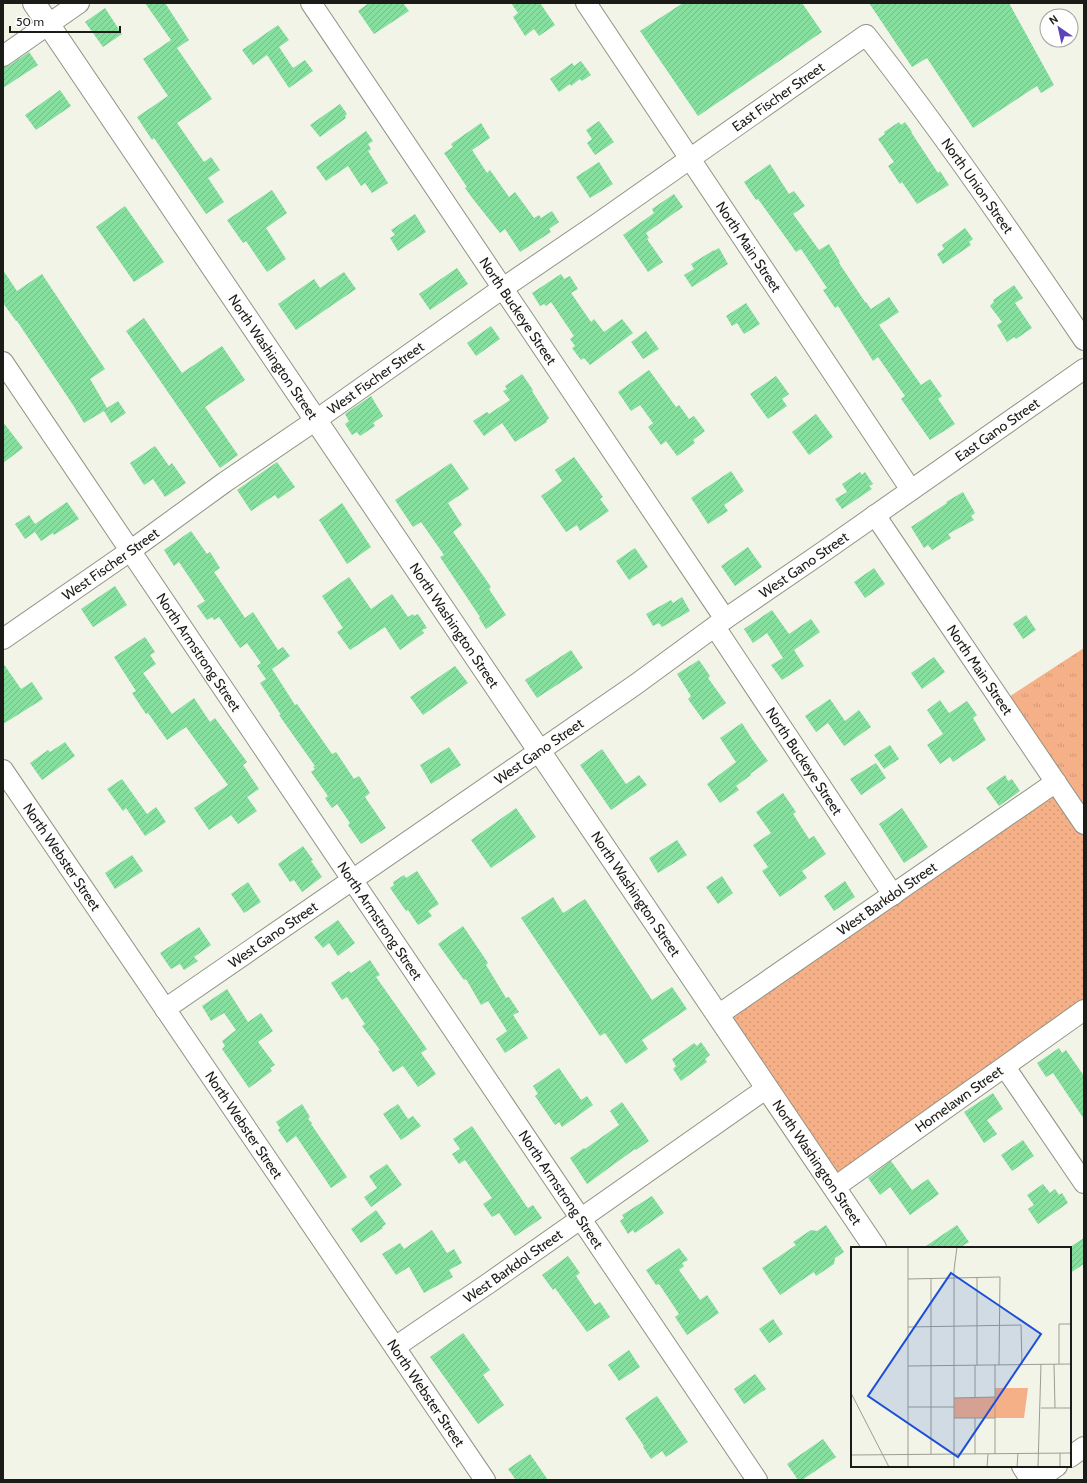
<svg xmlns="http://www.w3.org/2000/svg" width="1087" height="1483" font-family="Cabin,sans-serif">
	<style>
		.grass { fill: url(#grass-dots) }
		.park { fill: url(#park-tufts) }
		.building { fill: url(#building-hatch) }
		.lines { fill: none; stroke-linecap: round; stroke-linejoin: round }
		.minor-casing { stroke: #909486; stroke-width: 22 }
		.major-casing { stroke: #909486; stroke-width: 24 }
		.minor { stroke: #fff; stroke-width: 20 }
		.major { stroke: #fff; stroke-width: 22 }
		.labels { text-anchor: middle; stroke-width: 3.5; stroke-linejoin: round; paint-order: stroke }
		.street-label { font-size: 14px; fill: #1b1c17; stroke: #fff }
		.inset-road { fill: none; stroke: #9b9e93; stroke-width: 1 }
		.view { fill: #1d4ed8; fill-opacity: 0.15; stroke: #1d4ed8; stroke-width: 2 }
		.inset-edge { fill: none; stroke: #1b1c17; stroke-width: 2 }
	</style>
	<defs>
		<pattern id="grass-dots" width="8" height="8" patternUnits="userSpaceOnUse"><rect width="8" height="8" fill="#f6b088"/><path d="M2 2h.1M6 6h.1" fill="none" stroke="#d29775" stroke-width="1.8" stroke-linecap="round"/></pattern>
		<pattern id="park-tufts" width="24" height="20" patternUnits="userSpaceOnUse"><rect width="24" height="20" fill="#f6b088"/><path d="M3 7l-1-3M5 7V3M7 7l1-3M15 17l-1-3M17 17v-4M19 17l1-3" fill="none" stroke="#d29775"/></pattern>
		<pattern id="building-hatch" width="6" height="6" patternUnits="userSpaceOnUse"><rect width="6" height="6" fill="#86de9f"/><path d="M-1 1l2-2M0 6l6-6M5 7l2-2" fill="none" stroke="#73be88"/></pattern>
	</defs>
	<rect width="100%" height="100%" fill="#f1f4e6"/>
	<!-- grass -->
	<path class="grass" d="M1056,782L1084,824V1011L835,1187L718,1015Z"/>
	<!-- park -->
	<path class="park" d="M1084,648V824L1001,702Z"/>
	<!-- building -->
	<path class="building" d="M145,3H165L189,40L177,48L212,99L177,123L204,162L211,157L220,170L208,178L224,202L206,214L154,138L152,140L137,117L168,96L143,59L171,40Z
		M369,3H403L409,11L374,34L358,11Z
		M511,3H540L555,25L539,36L534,29L525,36L513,17L518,13Z
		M683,3H802L822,32L698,116L640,31Z
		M869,3H1009L1054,85L1041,93L1037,86L973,128L927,58L912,67Z
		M105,8L122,34L103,47L85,22Z
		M278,25L289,40L279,47L293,68L305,60L313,71L289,88L267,55L253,65L242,50Z
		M29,52L38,65L3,88V67L10,65Z
		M581,61L591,75L582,81L580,79L571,86L570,84L559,92L550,79L572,63L574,66Z
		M60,90L71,106L36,130L25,115Z
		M340,104L347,114L345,116L346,118L320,137L310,125Z
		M599,121L614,142L595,155L587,143L592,139L586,130Z
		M899,122L901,125L905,122L912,132H911L938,173L940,171L949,185L917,204L902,182L900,184L888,166L894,162L878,139L885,134L884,132Z
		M481,123L490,138L472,150L487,173L490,170L509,197L515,192L534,218L539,215L541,218L552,211L559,222L549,229L551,232L520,252L505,229L500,233L473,199L465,188L467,187L444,153L453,147L451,144Z
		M366,131L373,141L368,144L371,149L368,151L388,183L372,193L365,183L361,186L348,166L326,181L316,167Z
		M599,162L613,184L590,198L576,177Z
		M770,164L789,194L794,191L805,206L793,214L819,250L829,244L840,262L839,263L865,302H866L871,309L889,297L899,312L879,325L921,385L930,379L942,396L938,399L955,424L930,440L901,399L905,396L878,357L873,361L838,306L835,308L823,290L827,288L801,249L796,252L758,199L756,200L744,182Z
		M272,190L287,213L266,228L286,259L267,272L246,241L243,243L227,220Z
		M674,194L683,207L646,233L649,238L647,239L663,262L648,272L623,235L654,213L652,209Z
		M125,206L164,262L134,282L96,227Z
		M415,214L426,232L398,251L390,238L395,235L391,230Z
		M965,228L973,239L969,242L971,245L943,264L937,254L944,249L942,245Z
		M719,248L728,264L692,287L684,275L694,269L691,264L714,250V251Z
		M457,268L468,284L430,310L419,294Z
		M3,270L17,291L42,274L105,369L90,379L107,408L118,401L126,413L111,423L104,411L84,423L73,405L17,321H16L3,303Z
		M344,272L356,289L296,330L278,304L314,279L320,288Z
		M561,274L564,279L570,276L578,289L571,293L591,322L594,319L604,332L622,319L633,333L590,365L584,358L581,360L572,348L575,346L570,339L574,336L551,302L546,306L544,304L540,306L532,293Z
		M1014,285L1023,298L1015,303L1032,328L1016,339L1014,337L1007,342L997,325L1002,322L990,306L994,302L993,300Z
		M746,303L760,324L744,334L737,323L732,326L726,316Z
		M144,318L182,373L222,346L245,380L205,407L238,455L220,468L126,331Z
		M491,326L500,339L476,356L467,343Z
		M646,331L659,349L643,359L631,342Z
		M649,370L676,407L679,405L689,419L694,416L705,431L693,440L695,443L677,456L666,441L661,445L648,427L653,423L640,405L631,411L618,392Z
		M522,374L533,390L532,391L549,418L546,421L547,422L515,442L502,423L484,436L473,421L487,412L489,414L510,400L503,391L507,389L505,386Z
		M776,376L789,394L782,399L787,406L768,419L750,394Z
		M371,396L383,416L373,423L375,426L360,436L357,432L352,435L345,424L349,421L345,414Z
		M816,414L833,437L809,455L792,432Z
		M3,422L23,448L3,463Z
		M155,446L169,466L172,463L186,483L165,497L153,479L144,485L130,463Z
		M574,457L603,497L600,499L609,511L580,531L577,525L566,532L541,496L562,481L555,470Z
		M277,462L295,487L278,499L275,495L251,511L237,490Z
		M451,463L469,489L448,503L462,525L453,532L491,587L489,589L506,615L486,629L479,618L480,617L440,557L444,555L421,522L413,527L395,500Z
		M731,471L744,491L724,505L728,511L708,524L691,498Z
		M860,472L862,475L865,472L873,484L869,486L872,489L842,509L835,499L847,492L842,484Z
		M963,492L975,513L971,516L974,520L948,534L951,538L932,550L928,545L924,548L911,527L947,503L946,502Z
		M67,502L79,519L54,535L53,533L41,541L35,532L25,539L15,524L29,515L35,524Z
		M342,503L371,547L347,564L319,520Z
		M191,531L207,554L210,552L220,568L214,572L245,618L253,612L278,650L283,647L290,656L272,669L295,705L297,704L332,754L336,752L354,779L359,776L370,793L365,797L386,828L361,844L348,825L350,823L337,804L332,808L325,798L328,796L311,772L315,769L313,767L315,766L279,715H281L260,683L266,679L257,666L261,663L247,643L240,648L219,617L214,620L212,617L207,620L197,606L205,601L179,562L174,566L164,550Z
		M748,547L762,567L735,586L721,566Z
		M635,548L648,567L629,580L616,561Z
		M874,568L885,584L865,598L854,582Z
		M349,577L371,609L392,594L408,617L413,614L414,616L418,614L427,628L422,630L424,633L400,650L385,627L350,650L337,632L343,628L322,596Z
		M115,586L127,605L93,627L81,609Z
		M682,597L690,611L662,627L659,623L653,626L646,614L671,600L673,603Z
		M772,610L789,634L811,619L820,632L794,650L804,666L782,680L771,665L783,658L767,633L753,643L744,629Z
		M1026,615L1036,630L1023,639L1013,624Z
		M145,637L155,652L150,655L156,664L143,673L172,714L194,698L210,722L215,718L247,762L243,765L259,789L247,797L257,811L238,824L231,815L209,830L194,808L228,785L186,727L167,740L148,713L146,714L132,693L136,691L114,657Z
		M571,650L583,668L537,698L525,680Z
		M934,657L945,672L922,689L911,673Z
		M699,660L710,676L708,678L726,703L703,720L688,699L691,696L677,674Z
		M3,663L21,689L32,682L43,699L3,724Z
		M455,666L468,683L423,715L410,697Z
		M830,699L845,721L859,710L871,727L844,746L828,723L816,732L805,716Z
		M940,700L949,713L967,701L977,715L973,718L986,740L953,762L950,757L940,764L927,745L943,734L927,710Z
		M742,723L752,739L768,761L750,774L751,775L736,786L739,790L720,803L707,784L736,762L720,738Z
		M65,742L75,756L42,780L30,763L48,750L50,752Z
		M890,745L899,759L884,769L874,755Z
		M449,747L461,765L431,784L420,765Z
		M602,749L626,784L639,775L647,785L611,810L580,765Z
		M876,763L886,778L861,795L850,779Z
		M1005,775L1008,781L1012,779L1020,791L999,806L986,788Z
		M122,779L147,814L156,807L166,822L145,836L126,808L123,811L107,789Z
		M783,793L796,812L793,814L809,839L814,836L826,854L802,871L807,878L780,897L762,871L768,867L753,845L771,833L756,812Z
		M516,808L536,837L491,868L471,840Z
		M902,808L928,847L904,863L879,824Z
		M677,840L687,855L658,873L649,858Z
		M303,846L313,860L311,861L322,877L302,892L294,880L290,882L278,864Z
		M132,855L143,871L115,889L105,873Z
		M417,871L439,904L428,911L432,916L418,925L408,910L406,911L390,888L394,885L393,882L404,875L406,878Z
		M722,876L733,893L718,904L706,887Z
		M845,881L855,897L834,911L824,896Z
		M248,882L261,902L244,913L231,894Z
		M553,897L563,913L585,899L652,1000L672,987L687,1009L642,1040L648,1049L626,1064L605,1033L600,1036L521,918Z
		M338,920L355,943L338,956L329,943L323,948L314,937Z
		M463,926L488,963L486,965L506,998L509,997L519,1012L513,1015L528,1038L505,1053L496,1039L507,1031L488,1001L481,1005L466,979L464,980L438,944Z
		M199,927L211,945L194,957L198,961L184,970L180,964L171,969L160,953Z
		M370,960L380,975L376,977L427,1049L421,1053L436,1074L418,1087L403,1066L393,1072L378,1051L380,1050L362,1026L365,1024L347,997L342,1000L331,983L349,971L351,973Z
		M227,989L248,1022L261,1013L273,1031L258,1042L275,1065L270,1068L272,1071L249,1088L222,1049L225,1046L222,1041L236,1030L224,1013L211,1021L202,1006Z
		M701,1042L710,1055L705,1059L707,1062L681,1081L673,1069L676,1066L672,1059L694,1043L697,1046Z
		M1059,1048L1062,1053L1066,1050L1084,1076V1119L1053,1073L1046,1077L1037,1063Z
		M559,1068L581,1100L587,1096L593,1105L562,1127L559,1122L555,1125L535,1096L538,1094L533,1086Z
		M993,1093L1003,1109L987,1120L997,1134L984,1143L964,1112Z
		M622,1102L649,1141L636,1150L635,1149L587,1184L570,1158L584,1148L585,1149L619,1125L610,1111Z
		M302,1104L310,1117L308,1119L312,1123L311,1124L347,1177L331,1188L296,1136L287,1143L278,1130L280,1128L276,1122Z
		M398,1104L408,1119L413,1116L421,1126L401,1140L383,1114Z
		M472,1126L527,1207L528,1208L533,1205L542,1218L515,1236L499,1213L492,1217L483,1204L492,1198L465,1160L459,1164L452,1154L460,1149L453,1139Z
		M1023,1140L1034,1156L1012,1171L1001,1155Z
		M891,1161L912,1190L928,1179L939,1194L910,1215L890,1187L880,1195L868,1178Z
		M387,1164L402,1185L371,1207L364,1197L377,1188L369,1176Z
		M1043,1184L1050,1193L1055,1189L1059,1195L1062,1193L1068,1203L1038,1224L1028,1209L1034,1205L1027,1195Z
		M652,1196L664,1213L635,1233L633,1230L628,1234L620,1221L624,1218L622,1215Z
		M376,1210L386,1224L382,1227L383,1228L361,1243L351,1229Z
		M826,1225L844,1252L835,1258L834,1264L816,1276L814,1272L780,1295L762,1268L796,1245L793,1242L811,1230L817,1231Z
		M957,1225L969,1242L959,1248H923Z
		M432,1230L447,1253L454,1249L462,1263L449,1270L453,1277L424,1293L409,1267L396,1275L382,1254L400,1243L404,1249Z
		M1084,1238V1264L1070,1273V1247Z
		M679,1248L688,1260L682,1263L684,1266L679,1270L700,1300L707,1295L719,1313L687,1335L675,1317L679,1314L659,1284L656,1285L646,1270Z
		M568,1256L580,1273L576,1276L595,1305L600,1302L610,1317L587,1332L555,1288L553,1290L542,1275Z
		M773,1319L783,1334L769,1343L759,1329Z
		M463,1333L490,1370L483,1375L504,1405L478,1424L430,1357Z
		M629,1350L640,1367L619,1381L608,1365Z
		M755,1374L766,1389L744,1404L734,1389Z
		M657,1396L688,1442L666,1457L662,1451L651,1459L643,1447L644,1446L625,1418Z
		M823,1439L836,1457L802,1480H798L787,1464Z
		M530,1454L548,1480H516L508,1469Z"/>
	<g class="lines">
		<defs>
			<g id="minor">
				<path id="s1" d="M311,3L725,619"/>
				<path id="s2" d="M586,3L911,490"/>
				<path d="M3,56L79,3"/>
				<path id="s3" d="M3,362L757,1480"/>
				<path id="s4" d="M875,515L1084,824"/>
				<path id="s5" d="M715,627L893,895"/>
				<path id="s6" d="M3,639L130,551L225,482L316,420L503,288L597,224L866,35C943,133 1014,237 1084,340"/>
				<path id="s7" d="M3,770L485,1480"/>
				<path id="s8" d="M165,1009L635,685L725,619L820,554L1084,369"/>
				<path id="s9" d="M718,1015L1056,782"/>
				<path d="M1005,1067L1084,1183"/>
				<path id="s10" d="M835,1187L1084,1010"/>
				<path id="s11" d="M395,1347L489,1283L767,1088"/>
				<path d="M1070,1457L1084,1447"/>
				<path d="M1037,1480L1057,1466"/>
			</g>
			<g id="major">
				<path id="s12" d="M34,3L875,1248"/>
				<path d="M1023,1466L1032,1480"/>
			</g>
		</defs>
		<!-- minor casing -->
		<use href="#minor" class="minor-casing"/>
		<!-- major casing -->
		<use href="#major" class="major-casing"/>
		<!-- minor -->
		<use href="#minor" class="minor"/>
		<!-- major -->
		<use href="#major" class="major"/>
	</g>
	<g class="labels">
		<!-- street labels -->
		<g class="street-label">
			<text dy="5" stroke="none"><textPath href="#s6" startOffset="946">East Fischer Street</textPath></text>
			<text dy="5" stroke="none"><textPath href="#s6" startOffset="1241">North Union Street</textPath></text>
			<text dy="5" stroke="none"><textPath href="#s2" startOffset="293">North Main Street</textPath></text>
			<text dy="5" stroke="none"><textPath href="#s1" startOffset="371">North Buckeye Street</textPath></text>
			<text dy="5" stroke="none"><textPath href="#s12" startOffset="427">North Washington Street</textPath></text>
			<text dy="5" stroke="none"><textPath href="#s6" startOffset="455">West Fischer Street</textPath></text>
			<text dy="5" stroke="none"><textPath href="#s8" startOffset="1014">East Gano Street</textPath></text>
			<text dy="5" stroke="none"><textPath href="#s6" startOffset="131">West Fischer Street</textPath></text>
			<text dy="5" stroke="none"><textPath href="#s8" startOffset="778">West Gano Street</textPath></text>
			<text dy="5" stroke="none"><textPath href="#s12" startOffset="751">North Washington Street</textPath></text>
			<text dy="5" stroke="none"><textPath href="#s3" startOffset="350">North Armstrong Street</textPath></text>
			<text dy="5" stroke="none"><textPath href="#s4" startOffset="187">North Main Street</textPath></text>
			<text dy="5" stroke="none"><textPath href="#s8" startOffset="454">West Gano Street</textPath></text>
			<text dy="5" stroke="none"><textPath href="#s5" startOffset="161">North Buckeye Street</textPath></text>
			<text dy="5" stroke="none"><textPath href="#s7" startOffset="105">North Webster Street</textPath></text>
			<text dy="5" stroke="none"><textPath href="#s12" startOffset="1075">North Washington Street</textPath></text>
			<text dy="5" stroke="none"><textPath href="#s9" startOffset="205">West Barkdol Street</textPath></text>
			<text dy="5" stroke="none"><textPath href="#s3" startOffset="674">North Armstrong Street</textPath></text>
			<text dy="5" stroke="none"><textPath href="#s8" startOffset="131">West Gano Street</textPath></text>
			<text dy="5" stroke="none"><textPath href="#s10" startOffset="152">Homelawn Street</textPath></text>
			<text dy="5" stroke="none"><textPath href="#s7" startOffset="429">North Webster Street</textPath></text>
			<text dy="5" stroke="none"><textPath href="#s12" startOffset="1399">North Washington Street</textPath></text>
			<text dy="5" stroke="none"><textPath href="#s3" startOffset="998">North Armstrong Street</textPath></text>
			<text dy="5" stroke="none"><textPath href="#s11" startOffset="143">West Barkdol Street</textPath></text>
			<text dy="5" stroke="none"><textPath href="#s7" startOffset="753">North Webster Street</textPath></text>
		</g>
	</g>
	<!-- overview -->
	<g transform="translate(851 1247)">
		<rect width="220" height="220" fill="#f1f4e6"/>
		<path d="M144,150V171H103V151Z" fill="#f6b088"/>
		<path d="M144,141H177L173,171H144Z" fill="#f6b088"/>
		<path d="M151,155L161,159L163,168L150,167Z" fill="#f6b088"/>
		<path class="inset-road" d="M57,0V220M80,31V207M57,32L149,30L148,118M57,80L170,78L171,118M203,117L204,161M208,117V77H220M126,118V31M144,118V207M57,119L220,117M0,146L38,220M124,150V118M103,151L144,150M57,160H103M190,161H220M103,171H144M124,171V207M0,208L220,206M103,220V23L106,0M136,220L137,207M166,220L167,206M187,220L190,117M209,220V206"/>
		<path class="view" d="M100,26L190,87L107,210L17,149Z"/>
		<rect width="220" height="220" class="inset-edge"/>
	</g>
	<!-- border -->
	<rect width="1087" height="1483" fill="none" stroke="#1b1c17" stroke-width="8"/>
	<!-- north arrow -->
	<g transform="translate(1059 28) rotate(326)"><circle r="19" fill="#ffffff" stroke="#a4a4a2"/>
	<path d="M0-3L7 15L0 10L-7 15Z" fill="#5c43bb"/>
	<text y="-6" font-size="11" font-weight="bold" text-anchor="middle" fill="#1b1c17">N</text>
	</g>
	<!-- scale -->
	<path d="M10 26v6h110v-6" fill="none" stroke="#1b1c17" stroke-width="2"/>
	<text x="16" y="26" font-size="12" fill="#1b1c17" stroke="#ffffff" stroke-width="3" paint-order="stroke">50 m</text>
</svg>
